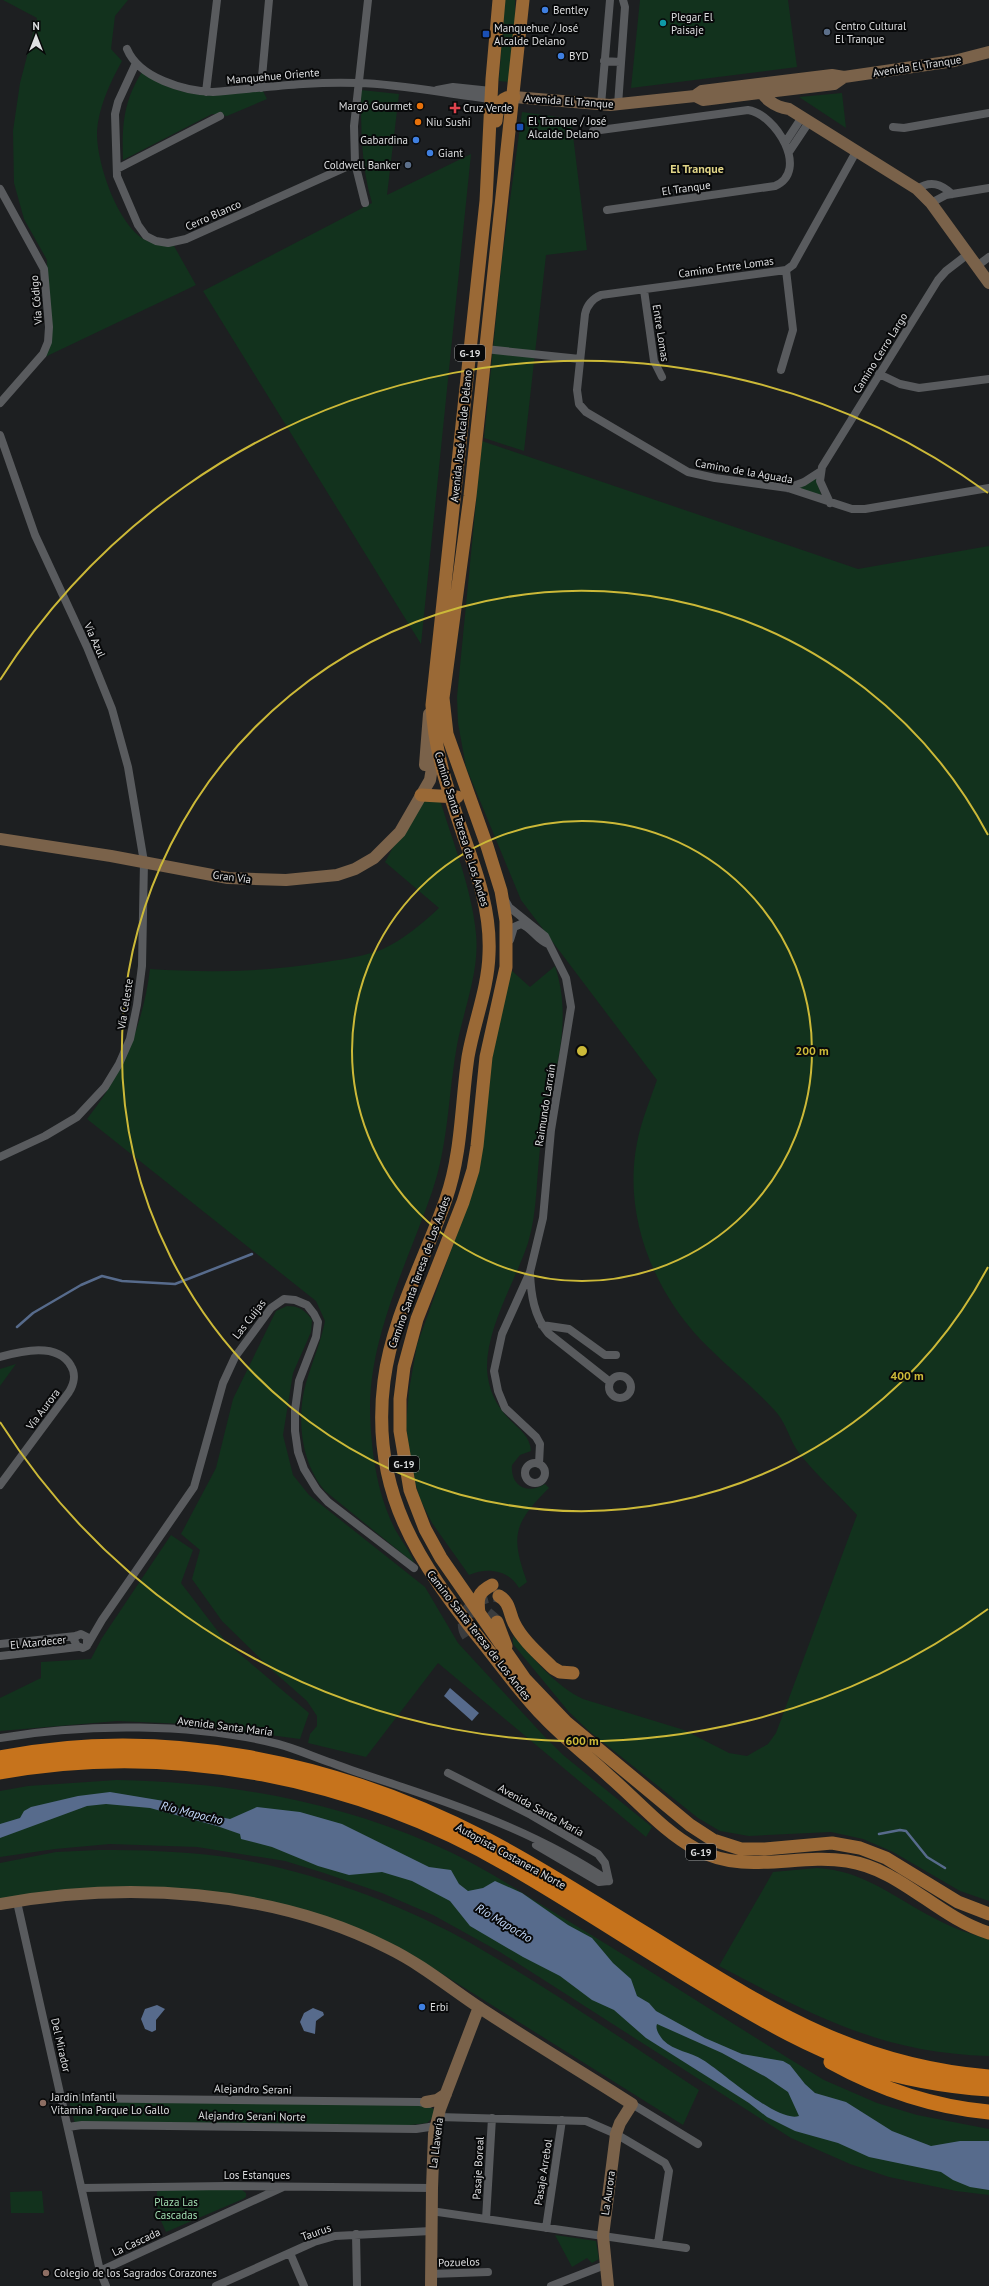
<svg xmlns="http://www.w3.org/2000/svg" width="989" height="2286" font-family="'PT Sans',sans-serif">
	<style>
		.green { fill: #12321d }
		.water { fill: #576b8c; fill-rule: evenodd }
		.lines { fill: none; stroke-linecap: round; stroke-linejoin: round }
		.stream { stroke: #576b8c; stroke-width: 2.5 }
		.primary-tunnel { stroke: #3a3c3e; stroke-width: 13; stroke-dasharray: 13 6; stroke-linecap: butt }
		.street { stroke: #595b5e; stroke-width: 8 }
		.secondary { stroke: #7a624a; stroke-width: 12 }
		.primary { stroke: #9a6936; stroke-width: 13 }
		.highway { stroke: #c6731c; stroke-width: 15 }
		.ring { fill: none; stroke: #ccb938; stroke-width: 2 }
		.shop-dot { fill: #3f7fe0; stroke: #08090a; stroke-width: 1.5 }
		.culture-dot { fill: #0f9aa8; stroke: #08090a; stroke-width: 1.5 }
		.service-dot { fill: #5c6f8a; stroke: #08090a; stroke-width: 1.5 }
		.transit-dot { fill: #1a4fb4; stroke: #08090a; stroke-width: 1.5 }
		.food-dot { fill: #e8710a; stroke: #08090a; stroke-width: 1.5 }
		.health-dot { fill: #e0444e; stroke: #08090a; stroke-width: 1.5 }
		.education-dot { fill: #8d6e63; stroke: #08090a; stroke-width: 1.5 }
		.labels { text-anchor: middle; stroke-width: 4; stroke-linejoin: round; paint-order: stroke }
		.shield { fill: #08090a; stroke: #9e9fa0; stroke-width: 1 }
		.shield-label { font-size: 10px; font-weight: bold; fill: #dedfe1 }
		.poi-label { font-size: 11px; fill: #dedfe1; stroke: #08090a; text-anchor: start }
		.street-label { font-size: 11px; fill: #dedfe1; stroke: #08090a }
		.park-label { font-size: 11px; fill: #a0ddb0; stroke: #08090a }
		.neighbourhood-label { font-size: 12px; font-weight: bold; fill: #e1d587; stroke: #08090a }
		.water-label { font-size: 12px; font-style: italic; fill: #c4d9fb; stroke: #08090a }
		.centre { fill: #ccb938; stroke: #08090a; stroke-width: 2 }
		.ring-label { font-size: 12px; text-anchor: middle; font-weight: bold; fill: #ccb938; stroke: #08090a; stroke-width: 4; stroke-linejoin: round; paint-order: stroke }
	</style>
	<rect width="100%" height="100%" fill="#1d1f21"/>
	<!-- green -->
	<path class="green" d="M3,0H128L115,16L111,49L122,61C110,83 97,110 97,136C98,166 116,217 139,236C149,244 162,245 174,246L196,285L45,357L49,337L47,260L24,219L14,183L13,131L20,83L37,18Z
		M505,0H515V26L509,82L499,81Z
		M640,0H788L797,67L631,88Z
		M142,72C184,102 215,95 263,91L267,99L227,116L212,114L123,160C122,126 123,102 142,72Z
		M361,90L399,94L387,195L471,154L421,644L203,291L372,203C361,166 361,129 361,90Z
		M842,93L846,128L799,97Z
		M522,112L571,119L587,250L546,255L524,451L484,438L502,259Z
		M482,441L858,569L989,546V1901L960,1891L893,1852L863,1839L831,1832L749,1836L720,1831L698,1818L589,1731L569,1712L513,1644V1636C535,1659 554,1685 583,1699L684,1730L729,1753L747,1756L768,1744L776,1733L857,1515C838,1494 816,1475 799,1453C790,1441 787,1425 777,1413C754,1387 725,1365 701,1340C652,1288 623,1214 637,1143C641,1122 650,1100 657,1080L521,900L466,767L458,723L457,697Z
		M816,478L821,495L798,488Z
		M420,798L440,800C453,843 472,889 476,934C480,973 462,1013 456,1051C448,1099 448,1146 432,1192C408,1262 370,1334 370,1409C371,1449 376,1489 393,1525C398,1537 412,1553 414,1563L325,1491C301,1463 296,1418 306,1383C312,1362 321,1342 325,1321L316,1301L87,1119C122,1075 143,1026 150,969C210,973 267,972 326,962C345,959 365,956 383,949C404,939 422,924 439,908L385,862Z
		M555,966C575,1026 551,1081 541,1141C536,1175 538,1210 528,1243C515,1282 486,1328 487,1369C488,1389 496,1406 510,1420C520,1430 530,1436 531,1451L520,1455L512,1465C510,1486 528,1495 545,1484L549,1488C514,1523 510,1535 527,1582L519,1588C509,1570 487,1567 469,1575L432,1523L420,1499L413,1475L406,1426L409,1390L417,1345L468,1203L492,1058L511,970L530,987Z
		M287,1306C299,1306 305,1310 312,1320L311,1332L293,1373L283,1435L293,1475L309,1495L425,1587L458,1643L545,1737L563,1755L652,1827L646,1837L438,1663L366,1757L308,1743L310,1734L317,1726V1716L307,1701L274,1672L222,1621L192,1579L200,1550L181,1534L216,1468L233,1399L276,1311Z
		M16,1364L0,1386V1369Z
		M171,1535L193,1550L181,1583L226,1642L309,1713L300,1739L186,1724L117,1721L0,1731V1698L41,1678V1662L91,1659L102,1638Z
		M117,1780C226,1782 329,1800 430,1843C476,1862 517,1890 560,1916C649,1969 735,2026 824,2080L877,2103L917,2115L989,2129V2195L956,2191L889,2177L850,2164L791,2138L500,1952L433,1915L382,1893L324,1873L285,1861L197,1847L110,1844L55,1849L0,1857V1791L28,1786Z
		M99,1850C139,1850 178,1851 218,1856C301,1867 401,1903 474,1945C551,1990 625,2041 699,2090L683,2125L409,1953L205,1890L0,1900V1863L56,1852Z
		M817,1868C863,1870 895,1898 934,1918C952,1928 970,1934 989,1939V2056C880,2053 813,2015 719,1966L773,1872Z
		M69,2100L429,2106L435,2110L434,2116L427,2123L402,2126L75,2124Z
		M157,2190H242L246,2193V2197L243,2199L166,2232L157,2212Z
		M42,2191L44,2213H11L10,2192Z
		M555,2235L596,2241L599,2259L592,2263L587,2258L572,2267Z"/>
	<!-- water -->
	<path class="water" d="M450,1688L479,1713L472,1721L444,1696Z
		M110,1792L164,1801L180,1809L230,1819L257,1807L300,1812L342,1824L429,1867L451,1870L459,1884L468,1891L483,1888L495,1881L522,1893L568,1925L592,1938L613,1963L631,1979L637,1996L649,2003L656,2011L705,2038L742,2054L783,2061L790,2065L805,2084L815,2093L846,2102L892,2131L931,2146L960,2141H989V2190L970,2187L953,2180L941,2172L869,2157L838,2143L795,2131L767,2117L749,2103L646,2038L614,2010L592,2000L560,1976L523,1957L470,1926L450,1901L412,1881L382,1872L349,1875L318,1866L272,1847L241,1839L240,1834L217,1826L150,1808L106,1804L87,1806L0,1838V1824L20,1818L24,1811L31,1807L78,1796ZM657,2024L722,2053L766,2077L788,2092L799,2116C777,2123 723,2072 703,2060C691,2052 674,2051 663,2040C659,2035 655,2029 657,2024Z
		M157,2005L165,2009L156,2020V2030L152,2032L145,2029L141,2019L145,2009Z
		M313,2008L323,2012L324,2015L316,2021L315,2034L304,2031L300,2022L304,2013Z"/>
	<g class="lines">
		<!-- stream -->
		<path class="stream" d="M17,1327L33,1313L81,1285L102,1276L122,1281L175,1284L252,1254
			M879,1834L900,1830L906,1831L927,1857L945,1868"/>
		<!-- primary-tunnel -->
		<path class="primary-tunnel" d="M469,1611H484L497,1622
			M468,1636C455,1616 478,1592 499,1596"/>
		<!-- street -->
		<path class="street" d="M127,49C139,78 184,91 213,92C261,88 309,81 358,83C403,84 446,94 490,99
			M604,61L620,62
			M136,63L118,102L115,114L117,176L138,225L146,236L156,241L168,243L186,239L355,163
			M261,88L269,0
			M437,90L453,87L491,91
			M206,92L217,0
			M601,105L610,0
			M618,105L625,7L623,0
			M893,127L904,128L989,113
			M593,131L748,110C776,114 810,171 775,186L607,210
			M785,143L802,117
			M857,150L793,265L786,270L601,295C592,299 587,305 585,314L577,390L579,404L586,412L688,472L715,478L788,488L852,509H865L989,488
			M789,152L809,122
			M117,169L220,116
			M0,189L44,269L49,327L48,342L43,354L0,403
			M917,189C931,180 941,184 952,194
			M365,203L355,163L354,126L368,0
			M931,203L946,195L989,188
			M977,266L989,257
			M644,290L654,361L662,377
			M485,349L580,359
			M781,370L793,330L786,270
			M879,374L900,384L919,388L989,379
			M0,435L35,535L87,647L112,709L128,767L144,862L142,966L137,1005L130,1039L119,1064L105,1087L77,1117L45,1136L0,1157
			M788,488L804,482L821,471
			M830,503L820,481L822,467L938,280L946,271L968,254
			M505,900L509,907L545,936L566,978L571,1007L551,1130L543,1218L530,1272L502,1334L494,1371L498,1391L505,1408L536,1437L540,1444L539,1464
			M510,940L514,927L521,924C532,928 537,940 548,944
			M530,1273C531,1295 534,1316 548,1333L610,1382
			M542,1325L569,1329L605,1355H616
			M0,1357C21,1351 58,1342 71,1366C76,1374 74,1384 69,1392L0,1485
			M609 1387a11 11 0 1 1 22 0a11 11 0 1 1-22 0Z
			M525 1473a10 10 0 1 1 20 0a10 10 0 1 1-20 0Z
			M0,1644L76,1636L81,1634L87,1637V1646L83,1648L77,1646L74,1640L76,1636
			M88,1644L102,1620L194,1487L223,1383L235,1357L271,1308L284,1299L295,1300L307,1305L314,1314L318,1322L316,1337L299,1381L295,1410V1431L298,1452L304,1469L317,1490L328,1502L414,1568
			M0,1656L78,1647
			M0,1738C84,1723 195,1723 278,1744C297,1749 314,1757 332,1763C355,1772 379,1779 402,1787C474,1811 546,1838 609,1881
			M448,1773L531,1815L598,1854L605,1863L609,1881
			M536,1845L599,1882L609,1881
			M17,1902L100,2271L106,2286
			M62,2098L420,2102L429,2104
			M632,2104L698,2144
			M438,2117L586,2121L616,2134L665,2163L669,2171L658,2243
			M68,2127L82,2125L416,2129L436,2126
			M82,2188L227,2186L432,2188
			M431,2211L686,2248
			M486,2219L492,2118
			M546,2228L562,2120
			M356,2234L357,2286
			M290,2253L304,2286
			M100,2271L283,2187
			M431,2274L488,2272
			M216,2286L314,2242L335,2236L431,2231
			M551,2286L605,2265"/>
		<!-- secondary -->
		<path class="secondary" d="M759,84C761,98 775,107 789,109L917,189L931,203L989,283
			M695,96L703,100L834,84L844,77
			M514,97L610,105L695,96L702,91L832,75L844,77L954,61L989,52
			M425,765L429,714
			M0,839L111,856L228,878L286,880L337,875L355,869L374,858L400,832L430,780L436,744
			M0,1904C126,1881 272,1889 388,1948C421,1964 450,1988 480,2008C530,2041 582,2072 632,2104L620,2123L616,2134L603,2236L608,2286
			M426,2102L437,2100L446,2094
			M431,2286L432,2188L434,2134L440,2109L479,2007"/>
		<!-- primary -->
		<path class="primary" d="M499,0L492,79L486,201L432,705C434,751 449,794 464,837C478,876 491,913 489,954C488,989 474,1022 468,1057C461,1104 462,1153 446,1199C425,1259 392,1318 384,1381C370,1491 418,1562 483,1643C503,1668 522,1695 545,1718C565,1739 589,1757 610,1777C638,1801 664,1832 696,1849C745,1876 796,1853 847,1861C901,1869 937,1917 989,1933
			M523,0L470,496L443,698L447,734L487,846L501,891L506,921V967L486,1057L477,1146L473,1170L463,1202L417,1319L404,1367L400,1399V1431L410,1490L425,1529L441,1558L525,1679L566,1722L690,1825L713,1840L741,1849H765L832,1843L860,1848L886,1858L958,1902L989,1914
			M496,121C497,110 499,96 514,97
			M421,795L457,797
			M499,1596C510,1602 509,1613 514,1623C522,1640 540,1655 553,1668L560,1672L573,1673
			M479,1613C477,1598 478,1592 492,1585
			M497,1622L506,1646"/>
		<!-- highway -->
		<path class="highway" d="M0,1758C165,1725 339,1763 487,1840C543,1869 597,1905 652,1938C764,2007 853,2066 989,2077
			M0,1772C173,1740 358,1778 510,1866C583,1908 652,1955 724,1997C768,2023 810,2047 858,2064C901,2078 944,2086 989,2089
			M831,2062C880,2089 933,2107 989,2112"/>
	</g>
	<!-- distance rings -->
	<g class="ring">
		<circle cx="582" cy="1051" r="230"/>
		<path d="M988 1267A460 460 0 1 1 988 835"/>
		<path d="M988 1609A690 690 0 0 1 0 1422M0 680A690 690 0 0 1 988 493"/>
	</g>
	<!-- markers -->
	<g class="shop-dot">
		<circle cx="545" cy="10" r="4"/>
		<circle cx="561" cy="56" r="4"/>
		<circle cx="416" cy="140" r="4"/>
		<circle cx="430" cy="153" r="4"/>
		<circle cx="422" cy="2007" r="4"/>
	</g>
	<circle class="culture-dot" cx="663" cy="23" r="4"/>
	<g class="service-dot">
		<circle cx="827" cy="32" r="4"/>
		<circle cx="408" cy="165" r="4"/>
	</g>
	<g class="transit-dot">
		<rect x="482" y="30" width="8" height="8" rx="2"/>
		<rect x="516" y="123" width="8" height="8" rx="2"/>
	</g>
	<g class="food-dot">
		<circle cx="420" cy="106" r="4"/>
		<circle cx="418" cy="122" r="4"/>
	</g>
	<path class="health-dot" d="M453 102h4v4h4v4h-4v4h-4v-4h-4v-4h4z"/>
	<g class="education-dot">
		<circle cx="43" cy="2103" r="4"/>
		<circle cx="46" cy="2273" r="4"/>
	</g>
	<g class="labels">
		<!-- shield labels -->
		<g class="shield">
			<rect x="455" y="345" width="30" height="16" rx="3"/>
			<rect x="389" y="1456" width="30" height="16" rx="3"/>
			<rect x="686" y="1844" width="30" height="16" rx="3"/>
		</g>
		<g class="shield-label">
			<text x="470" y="357">G-19</text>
			<text x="404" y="1468">G-19</text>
			<text x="701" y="1856">G-19</text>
		</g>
		<!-- poi labels -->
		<g class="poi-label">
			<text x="553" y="14">Bentley</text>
			<text x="671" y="21">Plegar El<tspan x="671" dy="13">Paisaje</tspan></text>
			<text x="835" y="30">Centro Cultural<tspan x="835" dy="13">El Tranque</tspan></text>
			<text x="494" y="32">Manquehue / José<tspan x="494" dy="13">Alcalde Delano</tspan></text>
			<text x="569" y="60">BYD</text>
			<text x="412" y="110" text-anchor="end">Margó Gourmet</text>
			<text x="463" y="112">Cruz Verde</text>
			<text x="528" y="125">El Tranque / José<tspan x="528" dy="13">Alcalde Delano</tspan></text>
			<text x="426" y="126">Niu Sushi</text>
			<text x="408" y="144" text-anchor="end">Gabardina</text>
			<text x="438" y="157">Giant</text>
			<text x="400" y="169" text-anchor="end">Coldwell Banker</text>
			<text x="430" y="2011">Erbi</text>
			<text x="51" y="2101">Jardín Infantil<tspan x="51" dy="13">Vitamina Parque Lo Gallo</tspan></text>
			<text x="54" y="2277">Colegio de los Sagrados Corazones</text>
		</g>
		<!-- street labels -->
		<g class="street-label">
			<text transform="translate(917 66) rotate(-9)" y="4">Avenida El Tranque</text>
			<text transform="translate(273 76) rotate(-5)" y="4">Manquehue Oriente</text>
			<text transform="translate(569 101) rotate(4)" y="4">Avenida El Tranque</text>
			<text transform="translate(686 188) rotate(-8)" y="4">El Tranque</text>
			<text transform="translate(213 215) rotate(-24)" y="4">Cerro Blanco</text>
			<text transform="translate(726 267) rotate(-8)" y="4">Camino Entre Lomas</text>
			<text transform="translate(36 300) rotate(-95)" y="4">Vía Código</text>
			<text transform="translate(661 333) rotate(81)" y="4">Entre Lomas</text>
			<text transform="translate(880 353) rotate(-58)" y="4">Camino Cerro Largo</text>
			<text transform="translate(461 436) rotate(-84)" y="4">Avenida José Alcalde Délano</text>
			<text transform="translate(744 471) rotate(10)" y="4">Camino de la Aguada</text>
			<text transform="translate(95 640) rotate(66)" y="4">Vía Azul</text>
			<text transform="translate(462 829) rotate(73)" y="4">Camino Santa Teresa de Los Andes</text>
			<text transform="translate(232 877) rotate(7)" y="4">Gran Vía</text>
			<text transform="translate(125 1004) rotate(-81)" y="4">Vía Celeste</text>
			<text transform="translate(545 1105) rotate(-81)" y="4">Raimundo Larraín</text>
			<text transform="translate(419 1272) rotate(-70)" y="4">Camino Santa Teresa de Los Andes</text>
			<text transform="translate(249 1319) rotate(-52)" y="4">Las Cuijas</text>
			<text transform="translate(43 1409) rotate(-53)" y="4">Vía Aurora</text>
			<text transform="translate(479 1635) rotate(52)" y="4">Camino Santa Teresa de Los Andes</text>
			<text transform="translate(38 1642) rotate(-6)" y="4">El Atardecer</text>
			<text transform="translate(225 1726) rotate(7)" y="4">Avenida Santa María</text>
			<text transform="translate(541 1810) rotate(29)" y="4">Avenida Santa María</text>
			<text transform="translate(511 1856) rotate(29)" y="4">Autopista Costanera Norte</text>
			<text transform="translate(61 2045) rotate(77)" y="4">Del Mirador</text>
			<text transform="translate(253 2089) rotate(1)" y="4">Alejandro Serani</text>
			<text transform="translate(252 2116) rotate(1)" y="4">Alejandro Serani Norte</text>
			<text transform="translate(436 2143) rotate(-83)" y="4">La Llavería</text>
			<text transform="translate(478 2168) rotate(-87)" y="4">Pasaje Boreal</text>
			<text transform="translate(543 2172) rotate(-81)" y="4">Pasaje Arrebol</text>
			<text x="257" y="2179">Los Estanques</text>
			<text transform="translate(608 2193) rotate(-82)" y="4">La Aurora</text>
			<text transform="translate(316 2232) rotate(-19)" y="4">Taurus</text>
			<text transform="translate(136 2242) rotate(-25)" y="4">La Cascada</text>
			<text transform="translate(459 2262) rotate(-2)" y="4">Pozuelos</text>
		</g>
		<!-- park labels -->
		<g class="park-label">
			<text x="176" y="2206">Plaza Las<tspan x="176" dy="13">Cascadas</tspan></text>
		</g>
		<!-- neighbourhood labels -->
		<g class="neighbourhood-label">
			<text x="697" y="173">El Tranque</text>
		</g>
		<!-- water labels -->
		<g class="water-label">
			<text transform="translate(192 1813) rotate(14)" y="4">Río Mapocho</text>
			<text transform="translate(504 1923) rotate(31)" y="4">Río Mapocho</text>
		</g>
	</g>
	<circle cx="582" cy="1051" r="6" class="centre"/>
	<g class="ring-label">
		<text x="812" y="1055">200 m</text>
		<text x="907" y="1380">400 m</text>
		<text x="582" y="1745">600 m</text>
	</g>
	<!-- north arrow -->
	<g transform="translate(36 36)" stroke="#08090a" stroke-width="3" paint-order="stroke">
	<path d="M0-3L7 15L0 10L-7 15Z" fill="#dedfe1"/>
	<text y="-6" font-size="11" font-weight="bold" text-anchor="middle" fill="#dedfe1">N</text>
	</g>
</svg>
